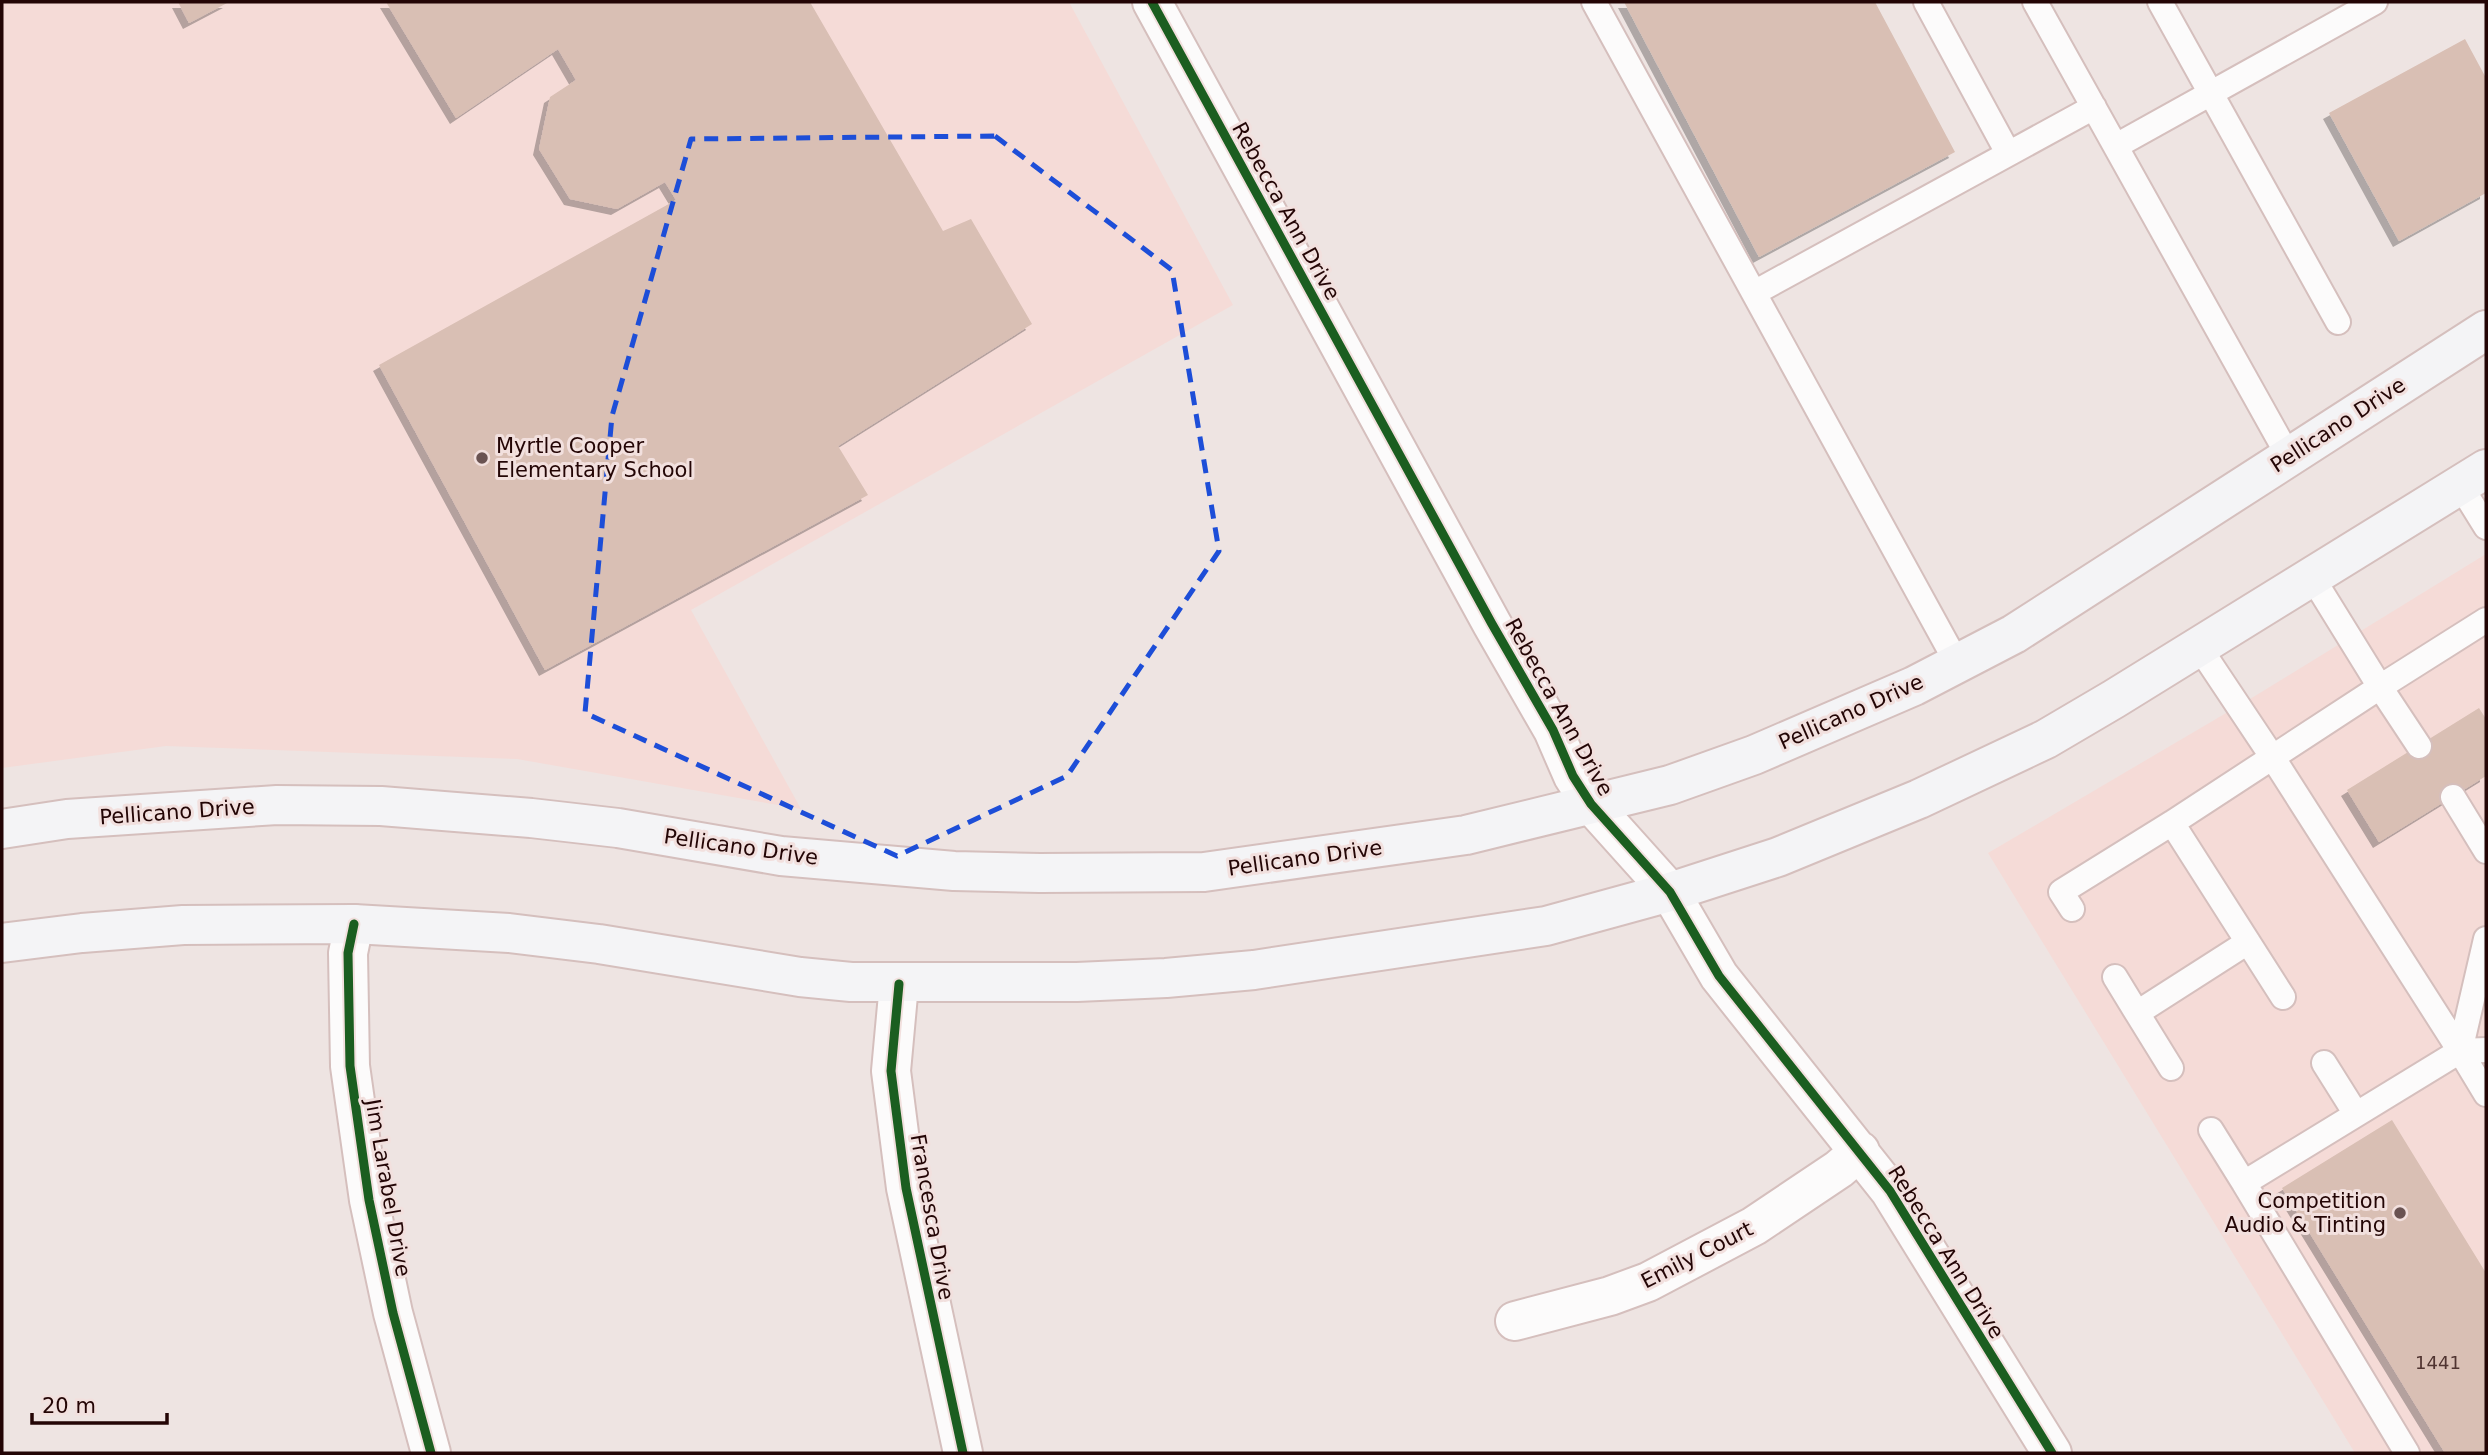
<svg xmlns="http://www.w3.org/2000/svg" width="2488" height="1455" font-family="'DejaVu Sans',sans-serif">
	<style>
		.built { fill: #f5dbd7 }
		.building { fill: #d9bfb4; filter: url(#shadow) }
		.lines { fill: none; stroke-linecap: round; stroke-linejoin: round }
		.lane-casing { stroke: #d5bfbd; stroke-width: 28 }
		.street-casing { stroke: #d5bfbd; stroke-width: 42 }
		.secondary-casing { stroke: #d5bfbd; stroke-width: 42 }
		.lane { stroke: #fcfbfb; stroke-width: 24 }
		.street { stroke: #fcfbfb; stroke-width: 38 }
		.secondary { stroke: #f4f4f6; stroke-width: 38 }
		.cycleway-casing { stroke: #f2e0de; stroke-width: 13 }
		.cycleway { stroke: #1b5e20; stroke-width: 9 }
		.marked { fill: none; stroke: #1d4ed8; stroke-width: 5; stroke-dasharray: 14 9; stroke-linejoin: round }
		.poi-dot { fill: #6a5352; stroke: #f2e0de; stroke-width: 2.5 }
		.labels { text-anchor: middle; stroke-width: 6; stroke-linejoin: round; paint-order: stroke }
		.number-label { font-size: 18px; fill: #503431 }
		.street-label { font-size: 21px; fill: #230505; stroke: #f2e0de }
		.poi-label { font-size: 21px; fill: #230505; stroke: #f2e0de; text-anchor: start }
	</style>
	<defs>
		<filter id="shadow"><feDropShadow dx="-6" dy="6" stdDeviation="0" flood-color="#0004"/></filter>
	</defs>
	<rect width="100%" height="100%" fill="#eee4e2"/>
	<!-- built -->
	<path class="built" d="M2,2H1069L1233,305L691,610L801,809L517,759L166,746L2,768Z
		M2486,554V1453H2355L1988,853L2250,699Z"/>
	<!-- building -->
	<path class="building" d="M178,2H229L189,23Z
		M386,2H810L943,231L971,219L1032,324L838,446L868,495L545,670L379,365L676,200L665,182L617,209L570,199L539,149L550,97L576,80L558,49L456,118Z
		M1624,2H1875L1955,152L1759,257Z
		M2465,39L2486,78V193L2399,241L2329,113Z
		M2479,708L2486,719V776L2379,842L2347,790Z
		M2392,1120L2486,1273V1453H2445L2282,1188Z"/>
	<g class="lines">
		<defs>
			<path id="lane" d="M1594,2L1957,663
				M1926,2L2008,153
				M2035,2L2289,457
				M2160,2L2338,322
				M2116,146L2375,2
				M1754,293L2094,107
				M2460,485L2486,527
				M2199,647L2273,758L2460,1051
				M2419,746L2380,687L2486,620
				M2453,797L2486,851
				M2172,823L2283,997
				M2072,909L2061,892L2172,823L2380,687L2312,577
				M2115,977L2137,1013
				M2460,1051L2486,939
				M2460,1051L2486,1050
				M2324,1063L2356,1114
				M2171,1068L2137,1013L2248,942
				M2211,1130L2244,1183
				M2407,1453L2244,1183L2460,1051L2486,1094"/>
			<path id="street" d="M1152,2L1492,624L1553,730L1573,776L1591,804L1670,892L1719,976L1890,1191L2052,1453
				M354,924L348,953L350,1066L369,1200L393,1313L431,1453
				M899,984L891,1071L906,1188L963,1453
				M1515,1321L1610,1296L1648,1282L1754,1226L1839,1169L1860,1151"/>
			<path id="secondary" d="M2,829L67,819L277,805L381,806L531,818L618,828L781,856L954,871L1040,873L1204,872L1466,835L1670,785L1754,755L1914,686L2014,634L2486,330
				M2,943L82,933L183,925L354,924L509,933L599,944L800,977L851,982H1077L1166,978L1254,970L1546,926L1670,892L1778,857L1919,799L2046,739L2114,699L2486,469"/>
		</defs>
		<!-- lane casing -->
		<use href="#lane" class="lane-casing"/>
		<!-- street casing -->
		<use href="#street" class="street-casing"/>
		<!-- secondary casing -->
		<use href="#secondary" class="secondary-casing"/>
		<!-- lane -->
		<use href="#lane" class="lane"/>
		<!-- street -->
		<use href="#street" class="street"/>
		<!-- secondary -->
		<use href="#secondary" class="secondary"/>
		<defs>
			<path id="cycleway" d="M1152,2L1492,624L1553,730L1573,776L1591,804L1670,892L1719,976L1890,1191L2052,1453
				M354,924L348,953L350,1066L369,1200L393,1313L431,1453
				M899,984L891,1071L906,1188L963,1453"/>
		</defs>
		<!-- cycleway casing -->
		<use href="#cycleway" class="cycleway-casing"/>
		<!-- cycleway -->
		<use href="#cycleway" class="cycleway"/>
	</g>
	<!-- marked area -->
	<path class="marked" d="M995,136L1172,270L1219,551L1067,776L897,856L585,713L612,416L691,139Z"/>
	<!-- markers -->
	<g class="poi-dot">
		<circle cx="482" cy="458" r="7"/>
		<circle cx="2400" cy="1213" r="7"/>
	</g>
	<g class="labels">
		<!-- number labels -->
		<g class="number-label">
			<text x="2438" y="1369">1441</text>
		</g>
		<!-- street labels -->
		<g class="street-label">
			<text transform="translate(1286 211) rotate(61)" y="7">Rebecca Ann Drive</text>
			<text transform="translate(2338 425) rotate(-33)" y="7">Pellicano Drive</text>
			<text transform="translate(1559 707) rotate(61)" y="7">Rebecca Ann Drive</text>
			<text transform="translate(1851 712) rotate(-24)" y="7">Pellicano Drive</text>
			<text transform="translate(177 812) rotate(-4)" y="7">Pellicano Drive</text>
			<text transform="translate(741 847) rotate(8)" y="7">Pellicano Drive</text>
			<text transform="translate(1305 858) rotate(-8)" y="7">Pellicano Drive</text>
			<text transform="translate(388 1188) rotate(80)" y="7">Jim Larabel Drive</text>
			<text transform="translate(932 1217) rotate(80)" y="7">Francesca Drive</text>
			<text transform="translate(1946 1252) rotate(58)" y="7">Rebecca Ann Drive</text>
			<text transform="translate(1697 1255) rotate(-27)" y="7">Emily Court</text>
		</g>
		<!-- poi labels -->
		<g class="poi-label">
			<text x="496" y="453">Myrtle Cooper<tspan x="496" dy="24">Elementary School</tspan></text>
			<text x="2386" y="1208" text-anchor="end">Competition<tspan x="2386" dy="24">Audio &amp; Tinting</tspan></text>
		</g>
	</g>
	<!-- border -->
	<rect width="2488" height="1455" fill="none" stroke="#230505" stroke-width="7"/>
	<!-- scale -->
	<path d="M32 1413v10h135v-10" fill="none" stroke="#230505" stroke-width="3.5"/>
	<text x="42" y="1413" font-size="21" fill="#230505" stroke="#f2e0de" stroke-width="5" paint-order="stroke">20 m</text>
</svg>
